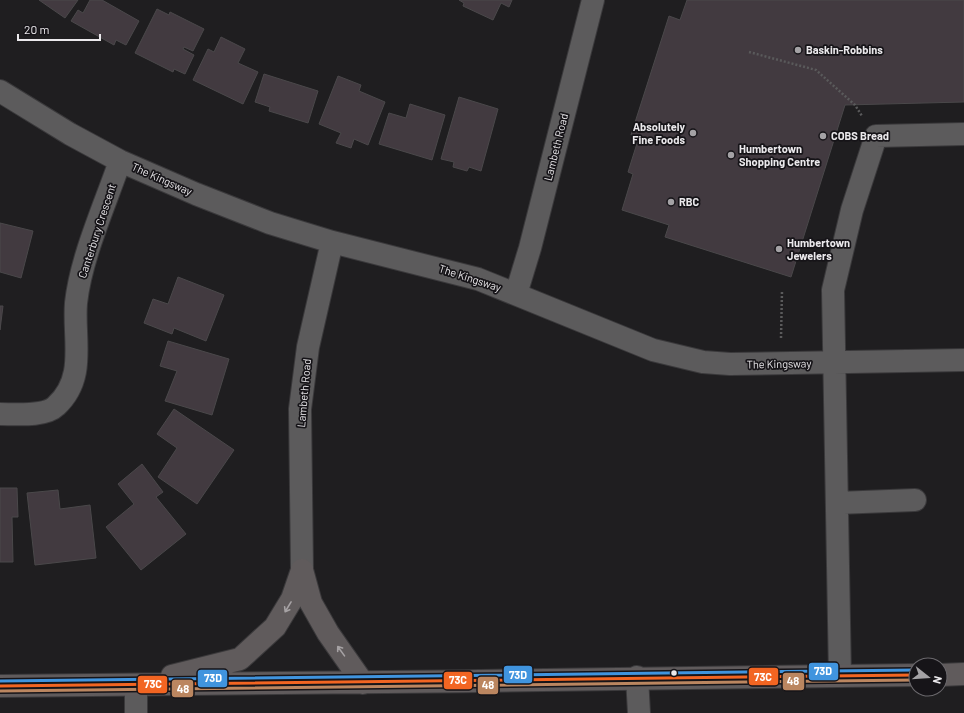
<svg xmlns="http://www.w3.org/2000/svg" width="964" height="713" font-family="Barlow,sans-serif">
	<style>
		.building { fill: #423a40; stroke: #4a484a }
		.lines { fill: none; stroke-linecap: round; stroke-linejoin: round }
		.minor-casing { stroke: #3a393b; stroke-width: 24 }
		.major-casing { stroke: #3a393b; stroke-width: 24 }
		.path { stroke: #5a5a5b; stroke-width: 2.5; stroke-dasharray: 2 2; stroke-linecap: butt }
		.minor { stroke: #5c5b5c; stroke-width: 22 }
		.major { stroke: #605b5c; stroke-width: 22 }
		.bus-1-casing { stroke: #161418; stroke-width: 6 }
		.bus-2-casing { stroke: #161418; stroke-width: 6 }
		.bus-3-casing { stroke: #161418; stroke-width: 6 }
		.bus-1 { stroke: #f26522; stroke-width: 3 }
		.bus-2 { stroke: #bb8660; stroke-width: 3 }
		.bus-3 { stroke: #4094de; stroke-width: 3 }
		.oneway { stroke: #a6a2a4 }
		.poi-dot { fill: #a4a2a5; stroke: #161418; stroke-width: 1.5 }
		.bus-dot { fill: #ebe9ec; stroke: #161418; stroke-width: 1.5 }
		.labels { text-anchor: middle; stroke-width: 3.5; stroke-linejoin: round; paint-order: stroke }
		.poi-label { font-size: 11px; font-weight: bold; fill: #ebe9ec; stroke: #161418; text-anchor: start }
		.street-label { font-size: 11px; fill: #ebe9ec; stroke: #161418 }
		.line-badge { stroke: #161418; stroke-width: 1.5 }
		.badge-label { font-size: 11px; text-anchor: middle; font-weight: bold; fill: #fff }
	</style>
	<rect width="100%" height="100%" fill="#1f1e20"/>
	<!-- building -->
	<path class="building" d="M39,0H78L65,18Z
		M90,0H102L139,21L126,45L116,40L114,45L71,21L78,10L83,13Z
		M459,0H512L509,7L501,3L493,20L463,6L464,3Z
		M687,0H964V102L845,105L791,277L665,237L669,225L622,210L633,174L628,172L639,137L631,135L669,16L680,20Z
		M157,9L169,15L170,12L204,29L193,51L184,47L183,49L194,55L185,74L174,69L173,72L135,53Z
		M221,37L245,49L238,63L258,72L243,104L193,80L208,49L214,52Z
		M264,74L318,91L308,123L269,111L270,107L255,102Z
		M338,76L361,85L359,91L385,102L368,145L354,139L351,148L336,143L341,133L319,124Z
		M459,97L498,109L481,171L469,167L467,171L453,167L454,162L441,159Z
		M410,104L445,115L432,160L379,144L389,113L406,118Z
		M0,223L33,231L21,278L0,272Z
		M178,277L224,295L206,341L174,328L172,334L144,323L153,299L168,304Z
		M0,306H3L0,330Z
		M168,341L229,359L212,415L165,401L177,371L160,366Z
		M174,409L234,450L197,504L158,477L177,448L157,434Z
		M142,464L163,492L156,497L186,534L141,570L106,527L134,504L118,484Z
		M0,488H17L18,517H12L13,562H0Z
		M58,490L60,509L90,505L96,558L35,565L27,493Z"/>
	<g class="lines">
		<defs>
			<path id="minor" d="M0,91L70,134L120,161L196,194L270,223L332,242L478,279L653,350L703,362L730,364L964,360
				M516,294L530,248L593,0
				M0,414C15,414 45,417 56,406C87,378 73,339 76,303C81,257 105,205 120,161
				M837,503L915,500
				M302,570L300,409L308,347L332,242
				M840,676L833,290L852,210L876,136L964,134
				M637,677L639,713
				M136,685V713"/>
			<path id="major" d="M302,570L311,603L328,633L363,683
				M940,675L964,674
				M172,676L240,659L275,627L292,599L302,570
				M0,686C305,685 611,678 916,675"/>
		</defs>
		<!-- minor casing -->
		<use href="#minor" class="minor-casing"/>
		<!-- major casing -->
		<use href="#major" class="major-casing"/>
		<!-- path -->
		<path class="path" d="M749,52L816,70L855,105L862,116
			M781,338L782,291"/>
		<!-- minor -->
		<use href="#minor" class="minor"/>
		<!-- major -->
		<use href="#major" class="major"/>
		<defs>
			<path id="bus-1" d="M0,686L916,675"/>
			<path id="bus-2" d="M0,691L916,680"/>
			<path id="bus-3" d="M0,681L916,670"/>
		</defs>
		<!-- bus-1 casing -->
		<use href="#bus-1" class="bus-1-casing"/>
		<!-- bus-2 casing -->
		<use href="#bus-2" class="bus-2-casing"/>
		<!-- bus-3 casing -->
		<use href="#bus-3" class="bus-3-casing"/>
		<!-- bus-1 -->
		<use href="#bus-1" class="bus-1"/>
		<!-- bus-2 -->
		<use href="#bus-2" class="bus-2"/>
		<!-- bus-3 -->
		<use href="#bus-3" class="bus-3"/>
	</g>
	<!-- one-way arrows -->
	<defs><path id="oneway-shaft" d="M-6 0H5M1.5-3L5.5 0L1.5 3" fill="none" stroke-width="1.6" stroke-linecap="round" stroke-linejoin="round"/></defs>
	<g class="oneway">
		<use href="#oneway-shaft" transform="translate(288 607) rotate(121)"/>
		<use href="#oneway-shaft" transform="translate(341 651) rotate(-126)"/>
	</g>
	<!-- markers -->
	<g class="poi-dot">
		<circle cx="798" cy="50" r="4"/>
		<circle cx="693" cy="133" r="4"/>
		<circle cx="823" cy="136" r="4"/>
		<circle cx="731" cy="155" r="4"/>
		<circle cx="671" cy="202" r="4"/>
		<circle cx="779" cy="249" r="4"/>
	</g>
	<circle class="bus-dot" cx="674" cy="673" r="3.5"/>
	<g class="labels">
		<!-- poi labels -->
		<g class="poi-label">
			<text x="806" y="54">Baskin-Robbins</text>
			<text x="685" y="131" text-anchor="end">Absolutely<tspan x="685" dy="13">Fine Foods</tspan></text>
			<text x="831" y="140">COBS Bread</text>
			<text x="739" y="153">Humbertown<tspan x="739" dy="13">Shopping Centre</tspan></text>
			<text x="679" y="206">RBC</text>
			<text x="787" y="247">Humbertown<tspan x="787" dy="13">Jewelers</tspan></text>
		</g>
		<!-- street labels -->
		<g class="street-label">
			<text transform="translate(556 147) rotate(-76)" y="4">Lambeth Road</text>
			<text transform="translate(162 179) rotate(24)" y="4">The Kingsway</text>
			<text transform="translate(97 231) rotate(-72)" y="4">Canterbury Crescent</text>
			<text transform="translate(470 278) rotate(18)" y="4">The Kingsway</text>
			<text transform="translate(779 364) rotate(-1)" y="4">The Kingsway</text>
			<text transform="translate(304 393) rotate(-85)" y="4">Lambeth Road</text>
		</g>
	</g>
	<g class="line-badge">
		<rect x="808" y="662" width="31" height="19" rx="4" fill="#4094de"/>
		<rect x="503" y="665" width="30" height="19" rx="4" fill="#4094de"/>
		<rect x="748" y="667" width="31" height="19" rx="4" fill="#f26522"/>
		<rect x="197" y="669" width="31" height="19" rx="4" fill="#4094de"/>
		<rect x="443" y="671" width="30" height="19" rx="4" fill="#f26522"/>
		<rect x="782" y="672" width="23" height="19" rx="4" fill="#bb8660"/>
		<rect x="137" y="675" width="31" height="19" rx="4" fill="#f26522"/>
		<rect x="477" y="676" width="22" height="19" rx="4" fill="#bb8660"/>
		<rect x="171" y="679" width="23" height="19" rx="4" fill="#bb8660"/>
	</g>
	<g class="badge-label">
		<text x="823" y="675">73D</text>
		<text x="518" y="679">73D</text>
		<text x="763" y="681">73C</text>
		<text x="213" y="682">73D</text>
		<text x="458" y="684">73C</text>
		<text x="793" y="685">48</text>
		<text x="153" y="688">73C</text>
		<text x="488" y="689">48</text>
		<text x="183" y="693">48</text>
	</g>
	<!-- north arrow -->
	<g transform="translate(928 677) rotate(107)"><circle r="19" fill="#161418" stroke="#6b696d"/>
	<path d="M0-3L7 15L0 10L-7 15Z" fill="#a4a2a5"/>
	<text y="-6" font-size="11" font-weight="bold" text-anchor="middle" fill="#ebe9ec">N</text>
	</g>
	<!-- scale -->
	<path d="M18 34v6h82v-6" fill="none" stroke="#ebe9ec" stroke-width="2"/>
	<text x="24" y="34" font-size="12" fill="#ebe9ec" stroke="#161418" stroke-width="3" paint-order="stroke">20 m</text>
</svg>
